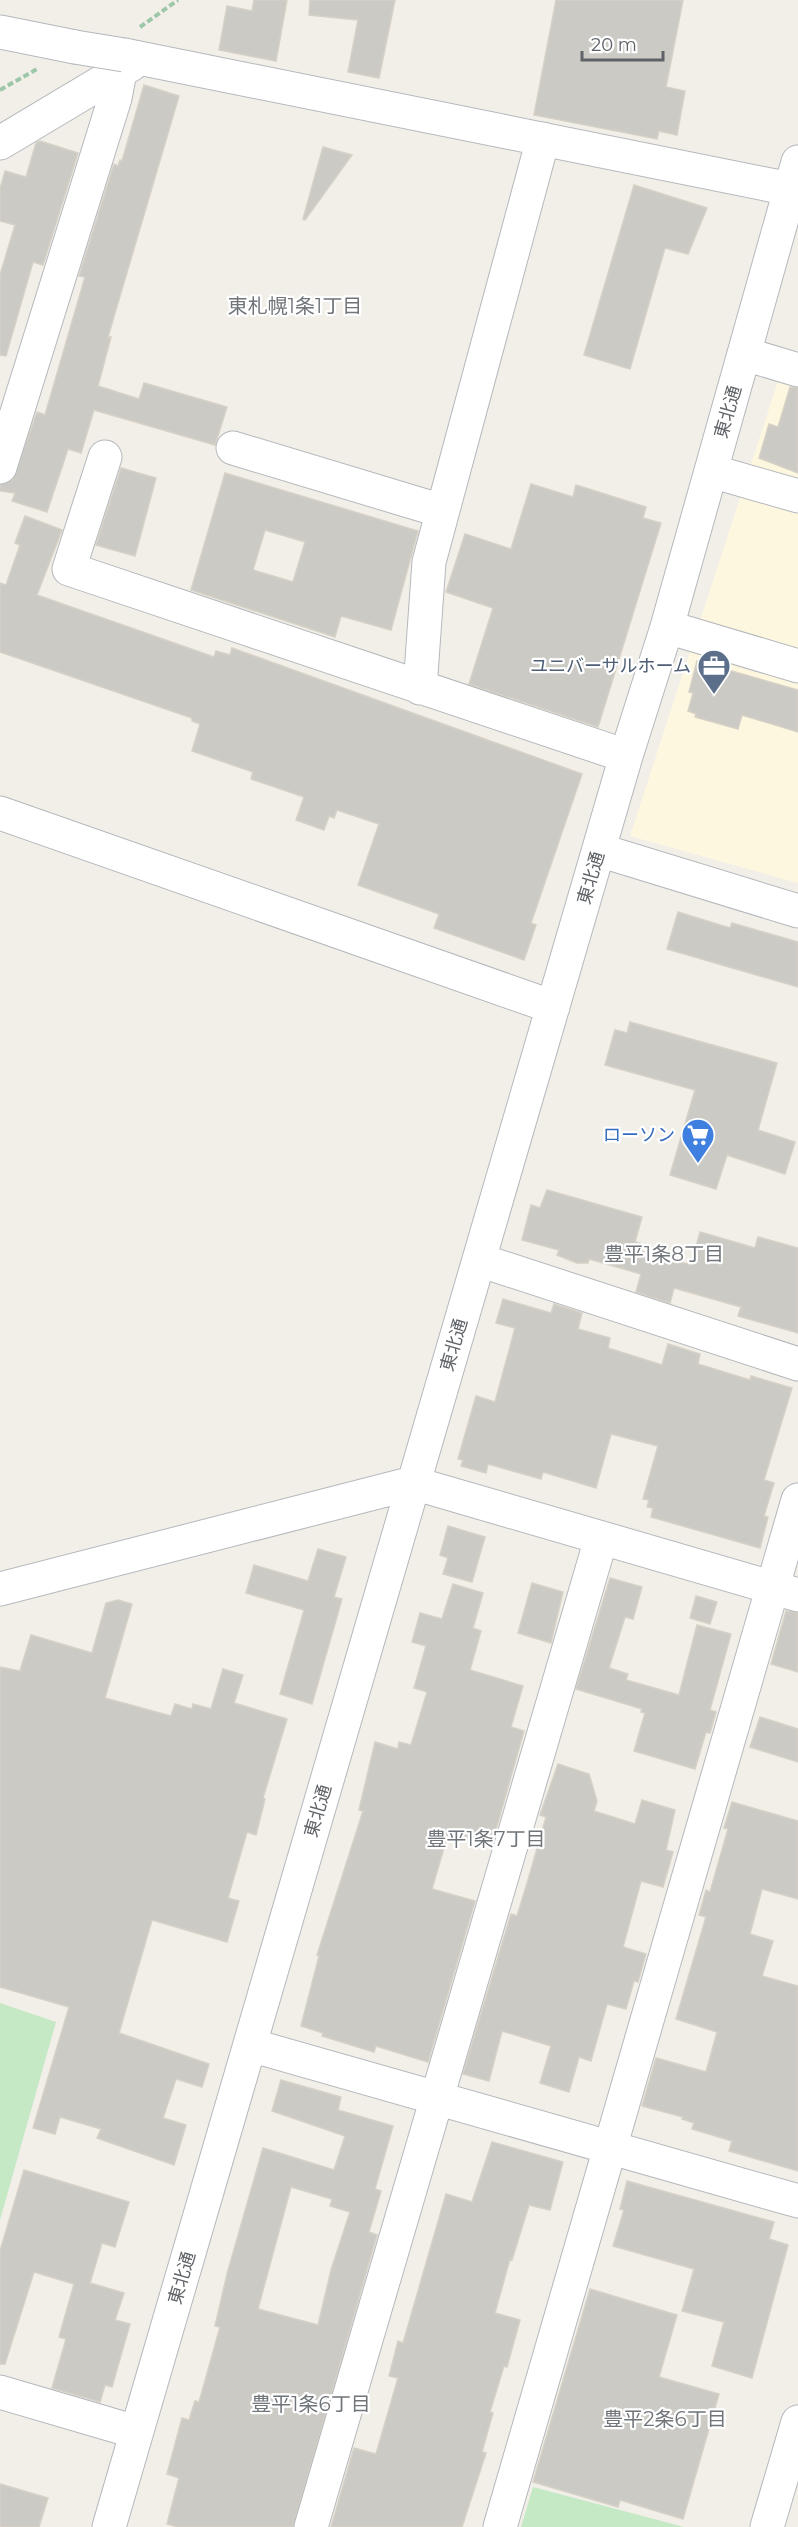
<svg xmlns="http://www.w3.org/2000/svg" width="798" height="2527" font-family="Montserrat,'Noto Sans JP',sans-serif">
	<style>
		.commercial { fill: #fef7e0 }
		.green { fill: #c5e8c5 }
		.building { fill: #cccac5; stroke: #d6d1c6; stroke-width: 1.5; fill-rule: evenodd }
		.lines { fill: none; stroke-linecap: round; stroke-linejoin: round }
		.minor-casing { stroke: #b5b8bc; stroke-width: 35 }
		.path { stroke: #9cc7a9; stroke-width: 4; stroke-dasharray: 6 3; stroke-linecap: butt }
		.minor { stroke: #fff; stroke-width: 33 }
		.minor-bridge-casing { stroke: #b5b8bc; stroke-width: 35; stroke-linecap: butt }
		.minor-bridge { stroke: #fff; stroke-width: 33 }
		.labels { text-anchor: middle; stroke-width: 4.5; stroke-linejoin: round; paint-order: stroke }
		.street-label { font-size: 18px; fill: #5f6368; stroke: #fff }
		.service-label { font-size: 18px; fill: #4e5e75; stroke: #fff; text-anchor: end }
		.shop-label { font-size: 18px; fill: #366cbe; stroke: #fff; text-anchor: end }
		.neighbourhood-label { font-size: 20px; fill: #70757a; stroke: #fff }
	</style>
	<rect width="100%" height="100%" fill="#f1efe8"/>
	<!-- commercial -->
	<path class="commercial" d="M781,372L798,377V883L630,836Z"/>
	<!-- green -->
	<path class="green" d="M0,2003L56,2022L0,2220Z
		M533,2487L684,2527H521Z"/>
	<!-- building -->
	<path class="building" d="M254,0H287L276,61L219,50L227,6L252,11Z
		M310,0H395L379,78L348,72L358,20L309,15Z
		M556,0H683L666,87L685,91L677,135L659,131L657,139L534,115Z
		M144,85L179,96L108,337H111L98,386L139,399L144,383L227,407L215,445L94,410L81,453L68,449L47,512L12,501L15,493L0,491V485L13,480L37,412L45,415L85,277L79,276L114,164L118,166L120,160L122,161Z
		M40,141L78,153L43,265L33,262L6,356L0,355V275L15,225L0,221V189L5,171L26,177L36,143Z
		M323,147L352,155L305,220L303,219Z
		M634,185L707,208L688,254L665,248L630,369L584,355Z
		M790,387L798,388V473L759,458L769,424L778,427Z
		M121,468L156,478L135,556L96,545Z
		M225,473L418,531L391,630L341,616L335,637L191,590ZM265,530L305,542L293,582L253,570Z
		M531,484L573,497L576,485L646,507L643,518L661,523L598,727L469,684L493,608L446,592L465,534L511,549Z
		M25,516L62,530L37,595L214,657L216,651L230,655L232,648L582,774L531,923L536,925L524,960L434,928L439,914L358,885L379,824L337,810L334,818L329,816L324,830L296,820L304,797L251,779L253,772L192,751L200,724L192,721V718L0,652V583L6,585L20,545L15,543Z
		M697,661L798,690V732L742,715L738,729L695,717L696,714L688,711L693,693L689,692Z
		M678,912L730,928L732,923L798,942V987L667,949Z
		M630,1022L777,1063L758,1130L795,1142L785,1174L727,1155L716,1189L670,1175L695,1090L605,1065L615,1030L627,1033Z
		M547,1190L642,1217L635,1242L640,1243L638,1250L691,1265L700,1232L755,1248L758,1237L798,1248V1333L738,1316L741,1307L674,1288L670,1303L636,1292L641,1274L589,1259L588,1263H577L557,1255L559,1250L522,1240L531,1205L540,1208Z
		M503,1299L551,1313L554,1304L582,1313L578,1329L610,1338L608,1348L662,1365L668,1344L700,1354L698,1364L750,1380L751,1376L792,1388L764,1480L774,1483L764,1516L768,1517L760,1548L651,1517L653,1508L647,1507L649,1500L643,1499L658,1446L611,1434L596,1488L543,1472L541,1479L488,1464L486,1473L461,1466L463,1460L458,1459L476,1396L495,1402L515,1328L496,1323Z
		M448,1526L485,1537L472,1582L443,1574L448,1558L440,1555Z
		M318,1549L346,1557L334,1597L342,1599L312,1704L280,1694L304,1610L246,1593L254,1565L308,1581Z
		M610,1578L642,1587L633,1619L625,1617L609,1668L628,1674L626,1680L679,1695L697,1625L731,1634L710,1710L716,1712L710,1733L706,1732L695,1769L634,1751L645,1713L641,1712L642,1709L576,1689Z
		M532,1583L563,1592L551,1643L518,1633Z
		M453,1584L483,1593L473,1628L481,1631L470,1670L523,1686L511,1727L524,1731L491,1847L448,1834L432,1889L475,1901L428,2062L376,2046L374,2052L322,2036L323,2033L301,2026L319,1956L317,1955L363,1811L359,1810L375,1742L398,1749L399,1742L411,1745L427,1692L414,1688L426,1646L412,1642L420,1613L442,1619Z
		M696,1596L717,1602L710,1624L690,1618Z
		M118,1600L132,1604L105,1698L171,1716L175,1704L192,1709L193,1704L211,1709L223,1669L243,1675L234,1703L287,1719L263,1798L265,1799L256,1835L247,1832L228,1898L239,1901L227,1942L152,1920L119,2033L209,2064L202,2087L176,2079L163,2118L186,2125L174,2165L97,2138L101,2129L60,2117L55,2134L33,2128L69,2007L0,1987V1667L20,1671L31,1635L92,1653L106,1603Z
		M786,1611L798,1613V1672L771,1664Z
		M760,1717L798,1729V1762L750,1747Z
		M558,1764L589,1774L597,1801L594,1811L635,1824L642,1800L675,1810L666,1850L673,1852L663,1887L641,1881L623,1947L646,1954L638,1982L634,1981L626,2009L607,2004L591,2061L579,2057L569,2092L540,2083L551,2046L502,2031L489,2081L463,2074L511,1914L517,1916L528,1880L546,1817L540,1815Z
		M732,1802L798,1821V1899L762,1889L750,1934L773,1941L762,1976L798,1986V2171L729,2151L732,2141L692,2129L694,2123L682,2119L683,2117L642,2106L656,2058L706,2072L717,2032L676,2019L706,1917L699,1915L706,1890L710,1892L728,1829L724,1828Z
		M281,2080L341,2097L338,2110L393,2126L375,2189L381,2191L369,2232L377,2235L293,2527H178L167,2524L179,2478L167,2474L182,2418L189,2420L195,2401L199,2402L220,2327L215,2326L227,2274L263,2148L334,2170L345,2136L272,2111ZM291,2187L332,2199L330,2206L350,2212L331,2270L318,2325L258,2309Z
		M492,2142L563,2162L550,2210L529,2205L512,2260L510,2259L495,2313L520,2320L507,2367L504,2366L490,2412L493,2413L482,2452L486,2453L462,2527H331L354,2448L376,2454L398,2378L389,2376L398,2341L403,2343L446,2194L472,2202Z
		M24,2170L129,2202L115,2247L102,2243L90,2283L124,2293L115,2320L130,2324L112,2387L105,2385L100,2402L52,2388L66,2339L59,2337L74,2284L34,2272L5,2364H0V2251Z
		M627,2181L774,2222L769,2239L788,2245L752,2378L712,2366L724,2322L682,2311L694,2269L613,2246L624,2210L620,2209Z
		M590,2289L677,2315L659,2377L719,2394L683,2519L620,2500L618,2507L533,2482Z
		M0,2484L48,2498L39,2527H0Z"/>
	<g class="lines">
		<defs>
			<path id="minor" d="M0,32L75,47
				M124,55L790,189
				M0,143L132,64
				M745,354L798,370
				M233,448L442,511
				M105,457L69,569L626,756
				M0,467L115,98L120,72
				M711,471L798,496
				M667,627L798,666
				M420,688L429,562L543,139
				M0,813L553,1007
				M599,850L798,911
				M479,1260L798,1364
				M0,1589L413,1483L798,1595
				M250,2045L798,2201
				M0,2392L136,2432
				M109,2527L626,756L667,627L798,162
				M311,2527L601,1539
				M500,2527L798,1500
				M767,2527L798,2422"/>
		</defs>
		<!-- minor casing -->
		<use href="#minor" class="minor-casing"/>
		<!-- path -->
		<path class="path" d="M140,27L178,0
			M0,90L37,69"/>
		<!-- minor -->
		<use href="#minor" class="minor"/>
		<defs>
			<path id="minor-bridge" d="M75,47L124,55"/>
		</defs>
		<!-- minor-bridge casing -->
		<use href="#minor-bridge" class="minor-bridge-casing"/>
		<!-- minor-bridge -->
		<use href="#minor-bridge" class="minor-bridge"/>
	</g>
	<!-- icons -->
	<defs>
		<symbol id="office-pin" viewBox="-11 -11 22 30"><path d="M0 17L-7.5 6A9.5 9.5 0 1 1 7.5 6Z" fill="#5c6f8a" stroke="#fff"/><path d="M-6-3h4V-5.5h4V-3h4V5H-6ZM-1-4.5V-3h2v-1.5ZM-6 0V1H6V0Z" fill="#fff"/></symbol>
		<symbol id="supermarket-pin" viewBox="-11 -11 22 30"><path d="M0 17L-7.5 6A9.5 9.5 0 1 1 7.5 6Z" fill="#3f7fe0" stroke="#fff"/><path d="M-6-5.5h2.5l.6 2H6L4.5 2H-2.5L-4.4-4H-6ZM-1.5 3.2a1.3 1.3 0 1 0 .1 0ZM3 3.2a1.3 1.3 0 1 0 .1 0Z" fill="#fff"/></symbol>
	</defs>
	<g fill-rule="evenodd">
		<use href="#office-pin" x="695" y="647" width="38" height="52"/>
		<use href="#supermarket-pin" x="679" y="1116" width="38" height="52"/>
	</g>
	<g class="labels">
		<!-- street labels -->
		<g class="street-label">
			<text transform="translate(728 412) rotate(-74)" y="6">東北通</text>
			<text transform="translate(591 878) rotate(-74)" y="6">東北通</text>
			<text transform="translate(454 1345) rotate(-74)" y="6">東北通</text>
			<text transform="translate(318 1811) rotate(-74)" y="6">東北通</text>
			<text transform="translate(182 2278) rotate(-74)" y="6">東北通</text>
		</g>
		<!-- service labels -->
		<g class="service-label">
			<text x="691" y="672">ユニバーサルホーム</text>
		</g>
		<!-- shop labels -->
		<g class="shop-label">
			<text x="675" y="1141">ローソン</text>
		</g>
		<!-- neighbourhood labels -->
		<g class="neighbourhood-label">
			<text x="295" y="313">東札幌1条1丁目</text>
			<text x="664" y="1261">豊平1条8丁目</text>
			<text x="486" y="1846">豊平1条7丁目</text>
			<text x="311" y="2411">豊平1条6丁目</text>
			<text x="665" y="2426">豊平2条6丁目</text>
		</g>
	</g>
	<!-- scale -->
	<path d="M582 51v9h81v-9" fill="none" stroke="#5f6368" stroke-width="3"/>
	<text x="591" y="51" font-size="18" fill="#5f6368" stroke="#ffffff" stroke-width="4.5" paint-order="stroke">20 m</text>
</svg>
